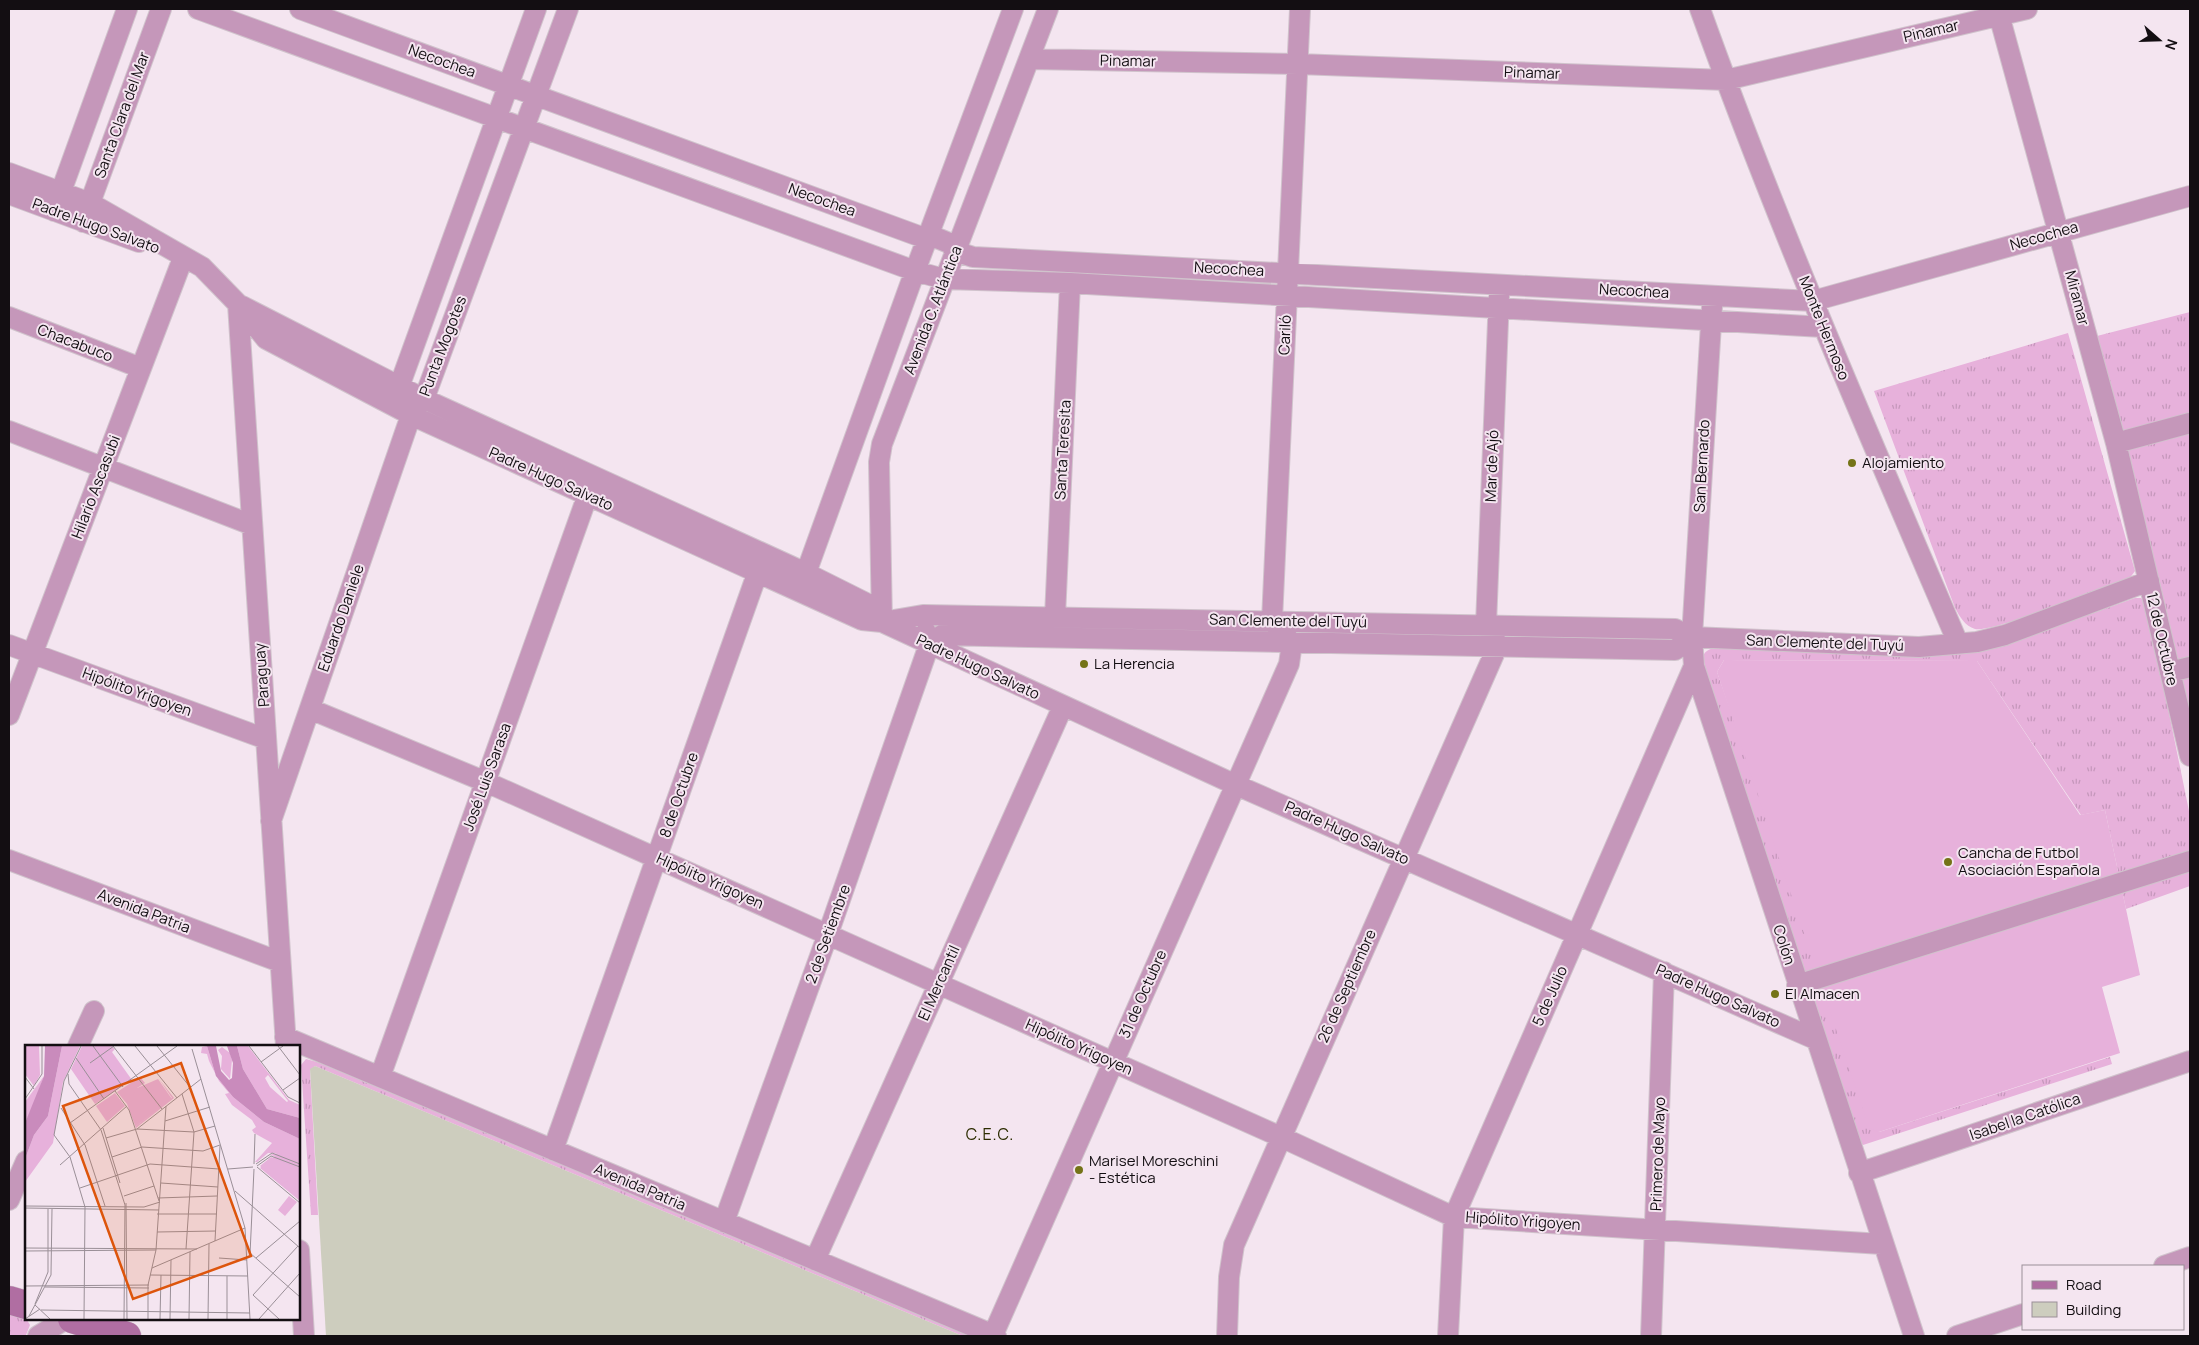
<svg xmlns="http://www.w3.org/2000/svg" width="2199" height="1345" font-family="Manrope,sans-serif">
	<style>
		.grass { fill: url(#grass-tufts) }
		.pitch { fill: #e7b1db }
		.building { fill: #cdcdbe }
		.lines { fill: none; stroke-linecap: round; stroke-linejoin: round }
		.minor-casing { stroke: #d0c3cc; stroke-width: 22 }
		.secondary-casing { stroke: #d0c3cc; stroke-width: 29 }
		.minor { stroke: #c597ba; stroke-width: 20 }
		.secondary { stroke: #b06ea2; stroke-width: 28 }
		.poi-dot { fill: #747317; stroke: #f4e5f0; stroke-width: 2 }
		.labels { text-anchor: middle; stroke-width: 4; stroke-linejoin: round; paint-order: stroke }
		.street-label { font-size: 15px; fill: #130e12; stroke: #f4e5f0 }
		.poi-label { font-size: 15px; fill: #130e12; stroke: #f4e5f0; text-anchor: start }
		.neighbourhood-label { font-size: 16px; letter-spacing: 1px; fill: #2c2c01; stroke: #f4e5f0 }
		.inset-road { fill: none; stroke: #9a8f97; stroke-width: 1 }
		.view { fill: #dd550c; fill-opacity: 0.15; stroke: #dd550c; stroke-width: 2.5 }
		.inset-edge { fill: none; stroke: #130e12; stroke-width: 2.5 }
	</style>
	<defs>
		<pattern id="grass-tufts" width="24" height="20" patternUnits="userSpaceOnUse" patternTransform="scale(1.25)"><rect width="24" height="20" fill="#e7b1db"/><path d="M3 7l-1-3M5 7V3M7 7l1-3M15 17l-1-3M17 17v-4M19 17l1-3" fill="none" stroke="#c597bb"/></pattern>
	</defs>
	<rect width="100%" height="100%" fill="#f4e5f0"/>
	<!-- grass -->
	<path class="grass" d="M2190,312V714L2097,336Z
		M2068,333L2135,571L2129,579C2105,588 1992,633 1975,629C1965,626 1960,617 1955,608L1874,391Z
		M2135,598H2141L2147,605L2190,816V886L2126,909L2105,810L2081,815L1977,661L1724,660L1717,672L1879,1132L2110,1057L2112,1064L1863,1145L1859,1141L1702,661C1703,653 1706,650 1714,648L1951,654L1986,650L2001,646Z
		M306,1059L317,1062L972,1336H963L315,1066L310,1070L318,1215H311L301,1065Z
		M9,1313L27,1320L30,1325L26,1335L9,1336Z"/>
	<!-- pitch -->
	<path class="pitch" d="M1724,660L1977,661L2080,815L2105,810L2140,975L2102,987L2120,1053L1879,1132L1869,1128L1717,672Z"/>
	<!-- building -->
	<path class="building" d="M315,1066L963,1336H326L310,1069Z"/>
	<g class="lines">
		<defs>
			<path id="minor" d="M198,9L915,271L944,279L1070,283L1823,327
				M300,9L927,239L937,238L949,243L955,251L973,257L1813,301L2190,196
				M1700,9C1777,224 1868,433 1958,643
				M1999,15L2116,443L2190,756
				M1029,59L1298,64L1726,80L2027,9
				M9,173L90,203L202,267L238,304L266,339L411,415L862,620L882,622L1236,785L1815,1039
				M9,194L139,242
				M54,211L127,9
				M83,222L161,9
				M238,304L286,1046
				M242,306L424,399L806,573L868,604L882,622
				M1712,307L1692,637L1694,666L1914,1336
				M9,317L141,368
				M403,397L399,387L536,9
				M9,431L252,525
				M2116,443L2190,423
				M802,584L915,271L1013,9
				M1055,617L1070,283
				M882,622L923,615L1675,629L1692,637L1919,647L1977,642L2005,635L2149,581
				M882,622L879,462L882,444L1048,9
				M9,645L266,739
				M929,645L942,635C1186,641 1430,643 1675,650L1692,637
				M2170,672L2190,667
				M310,709L486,782L1281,1137L1454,1217L1882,1244
				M9,715L183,258
				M271,821L411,415L424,399L568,9
				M9,860L280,962
				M1797,985L2190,861
				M285,1037L996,1336
				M78,1046L94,1011
				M380,1077L592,483
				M553,1150L762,560
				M1859,1173L2190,1061
				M9,1200L26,1161
				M724,1222L828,934L929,645L926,632
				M299,1250L304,1336
				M815,1260L1063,706
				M2164,1266L2190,1257
				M993,1335L1289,664L1292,643L1272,621L1300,9
				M38,1336L66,1319
				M1227,1336L1229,1277L1234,1245L1498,645L1486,625L1499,296
				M1448,1336L1454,1217L1694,666
				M1651,1336L1664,972
				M1957,1336L2023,1314"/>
			<path id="secondary" d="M9,1300L26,1305
				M72,1319L127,1336"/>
		</defs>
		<!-- minor casing -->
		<use href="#minor" class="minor-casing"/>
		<!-- secondary casing -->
		<use href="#secondary" class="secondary-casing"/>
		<!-- minor -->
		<use href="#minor" class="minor"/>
		<!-- secondary -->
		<use href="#secondary" class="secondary"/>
	</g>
	<!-- markers -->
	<g class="poi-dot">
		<circle cx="1852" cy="463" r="5"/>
		<circle cx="1084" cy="664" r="5"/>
		<circle cx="1948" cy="862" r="5"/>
		<circle cx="1775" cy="994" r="5"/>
		<circle cx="1079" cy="1170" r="5"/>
	</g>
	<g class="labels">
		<!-- street labels -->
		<g class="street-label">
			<text transform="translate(1931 31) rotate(-13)" y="5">Pinamar</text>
			<text transform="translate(442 61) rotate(20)" y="5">Necochea</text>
			<text transform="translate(1128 61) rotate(1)" y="5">Pinamar</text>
			<text transform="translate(1532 73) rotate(2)" y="5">Pinamar</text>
			<text transform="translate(122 115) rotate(-70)" y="5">Santa Clara del Mar</text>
			<text transform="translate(822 200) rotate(20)" y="5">Necochea</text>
			<text transform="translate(96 226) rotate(20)" y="5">Padre Hugo Salvato</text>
			<text transform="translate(2044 236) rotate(-16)" y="5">Necochea</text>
			<text transform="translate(1229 269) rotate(3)" y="5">Necochea</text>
			<text transform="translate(1634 291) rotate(3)" y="5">Necochea</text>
			<text transform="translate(2077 298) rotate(75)" y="5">Miramar</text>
			<text transform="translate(933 310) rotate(-69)" y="5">Avenida C. Atlántica</text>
			<text transform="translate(1824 328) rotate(68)" y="5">Monte Hermoso</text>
			<text transform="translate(1285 335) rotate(-88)" y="5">Cariló</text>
			<text transform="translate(75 343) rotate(21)" y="5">Chacabuco</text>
			<text transform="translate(443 346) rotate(-69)" y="5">Punta Mogotes</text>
			<text transform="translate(1063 450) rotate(-87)" y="5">Santa Teresita</text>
			<text transform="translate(1492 466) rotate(-88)" y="5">Mar de Ajó</text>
			<text transform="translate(1702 466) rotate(-87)" y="5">San Bernardo</text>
			<text transform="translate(551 479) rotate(24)" y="5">Padre Hugo Salvato</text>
			<text transform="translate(96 487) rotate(-69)" y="5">Hilario Ascasubi</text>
			<text transform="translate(341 618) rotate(-71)" y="5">Eduardo Daniele</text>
			<text transform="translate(1288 621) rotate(1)" y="5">San Clemente del Tuyú</text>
			<text transform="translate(2162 639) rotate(77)" y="5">12 de Octubre</text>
			<text transform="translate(1825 643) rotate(2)" y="5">San Clemente del Tuyú</text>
			<text transform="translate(978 667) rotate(25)" y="5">Padre Hugo Salvato</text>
			<text transform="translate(262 675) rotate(-94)" y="5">Paraguay</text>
			<text transform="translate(137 692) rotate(20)" y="5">Hipólito Yrigoyen</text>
			<text transform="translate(487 777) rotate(-70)" y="5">José Luis Sarasa</text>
			<text transform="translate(679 795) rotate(-71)" y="5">8 de Octubre</text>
			<text transform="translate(1347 833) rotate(24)" y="5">Padre Hugo Salvato</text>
			<text transform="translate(710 881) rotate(24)" y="5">Hipólito Yrigoyen</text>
			<text transform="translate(144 911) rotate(21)" y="5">Avenida Patria</text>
			<text transform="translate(828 934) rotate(-70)" y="5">2 de Setiembre</text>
			<text transform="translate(1784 945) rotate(72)" y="5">Colón</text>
			<text transform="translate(939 983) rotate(-66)" y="5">El Mercantil</text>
			<text transform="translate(1347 986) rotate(-66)" y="5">26 de Septiembre</text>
			<text transform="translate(1143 994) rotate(-66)" y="5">31 de Octubre</text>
			<text transform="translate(1550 996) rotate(-66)" y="5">5 de Julio</text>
			<text transform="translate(1718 996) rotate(24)" y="5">Padre Hugo Salvato</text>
			<text transform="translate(1079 1047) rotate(24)" y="5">Hipólito Yrigoyen</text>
			<text transform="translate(2025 1117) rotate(-19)" y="5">Isabel la Católica</text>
			<text transform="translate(1658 1154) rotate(-88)" y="5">Primero de Mayo</text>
			<text transform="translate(640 1187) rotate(23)" y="5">Avenida Patria</text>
			<text transform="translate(1523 1221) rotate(4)" y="5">Hipólito Yrigoyen</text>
		</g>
		<!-- poi labels -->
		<g class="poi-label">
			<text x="1862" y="468">Alojamiento</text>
			<text x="1094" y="669">La Herencia</text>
			<text x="1958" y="858">Cancha de Futbol<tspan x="1958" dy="17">Asociación Española</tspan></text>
			<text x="1785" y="999">El Almacen</text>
			<text x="1089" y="1166">Marisel Moreschini<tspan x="1089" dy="17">- Estética</tspan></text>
		</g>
		<!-- neighbourhood labels -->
		<g class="neighbourhood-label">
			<text x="990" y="1140">C.E.C.</text>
		</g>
	</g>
	<!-- overview -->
	<g transform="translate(25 1045)">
		<rect width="275" height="275" fill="#f4e5f0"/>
		<path d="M57,1H87L90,4L87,7L107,35L70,59L46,24ZM182,1L191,31L208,52L239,77L275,94V156L235,123L250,111L244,110L252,108H243L232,117H230L247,98L229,88L227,85L231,82L227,75L207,60L200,49L204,48L194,36L184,16L182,9L176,8L177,2ZM212,1H223L264,55L275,60V73L242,64L218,24ZM243,30L263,56L262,57L245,42L240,33ZM19,31L9,59L0,78V57ZM115,32L120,38L112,43L111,81L147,53L134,34L149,53L111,83L102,59L92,47ZM90,48L100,61L82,77L71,61ZM264,151L272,157L260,171L253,165Z" fill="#e7b1db" fill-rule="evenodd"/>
		<path d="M37,1H55L38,37L28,98L0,137V114L9,90L23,71ZM197,2L205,8L207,15L205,34L196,24L197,11L193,5ZM270,92L275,94V117L254,108ZM246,112L272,123L271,132L256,139L235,121Z" fill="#e7b1db"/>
		<path d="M0,1H14L15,30L9,41L0,29ZM133,34L147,54L111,81L103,59L112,43Z" fill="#e7b1db"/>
		<path d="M20,1H37L23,71L9,90L0,114V78L19,31ZM182,1H191L196,26L204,35L207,33L208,18L202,1H212L218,24L242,64L275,73V94L239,77L208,52L191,31Z" fill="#c98bbc"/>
		<path class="inset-road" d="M56,1L39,36L29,90L45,112L60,162L59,274M68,1L98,42M88,1L137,64M110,1L152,53M132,1L165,42M224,1L263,52L275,58M253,1L275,30M167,4L220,183L225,274M51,13L79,54M236,17L258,1M65,18L89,1M43,29L44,39L76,85L100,160L99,274M0,32L9,44M258,45L275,33M90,46L104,65L134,156M157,49L169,87L161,204M0,54L17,29V1M36,63L60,100L80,161M140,76L185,62M45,78L152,1M78,83L95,138M112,84L169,87L190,81M81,93L112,84L176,34M87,112L117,102L178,106L195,100M229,119L230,89M231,119L247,108L275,119M35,120L102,61M232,121L246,111L275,122M232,122L275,158M203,124L228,122M136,138L193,142M55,143L125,119L194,124M210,146L275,203M99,151L129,141M133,153L192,151M101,158L102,274M0,161L119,162L135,157M0,163L134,165M132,169H192M132,187L191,186M190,196L195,101M0,203L172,204M0,206L131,205M225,208L275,252M225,209L229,124M194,213L222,215M231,213L275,176M127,223L220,183M125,230L223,231M0,241L124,240M20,242L124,243M228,250L273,201M228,250L254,274M10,259L23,227V164M10,260L25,274M16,265L225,268M4,271L26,230L27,164M0,274L15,264M123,274V240L131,205L141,61M135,274L136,230M145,274L146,215M164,274L165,207M183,274L184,199M202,274V231M234,274L275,228"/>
		<path class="view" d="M156,18L226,211L108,254L38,61Z"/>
		<rect width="275" height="275" class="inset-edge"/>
	</g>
	<!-- border -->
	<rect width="2199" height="1345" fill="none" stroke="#130e12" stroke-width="20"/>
	<!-- legend -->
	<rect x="2022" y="1265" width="162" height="65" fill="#f4e5f0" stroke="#9a8f97"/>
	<rect x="2032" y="1281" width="25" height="8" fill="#b06ea2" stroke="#9a8f97"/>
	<text x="2066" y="1290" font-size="15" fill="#130e12">Road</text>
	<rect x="2032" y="1302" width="25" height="15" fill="#cdcdbe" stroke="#9a8f97"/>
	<text x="2066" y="1315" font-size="15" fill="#130e12">Building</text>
	<!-- north arrow -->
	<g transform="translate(2159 40) rotate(110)" stroke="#f4e5f0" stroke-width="4" paint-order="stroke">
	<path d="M0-4L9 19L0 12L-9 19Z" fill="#130e12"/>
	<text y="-8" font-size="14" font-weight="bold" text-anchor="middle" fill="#130e12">N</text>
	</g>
</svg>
